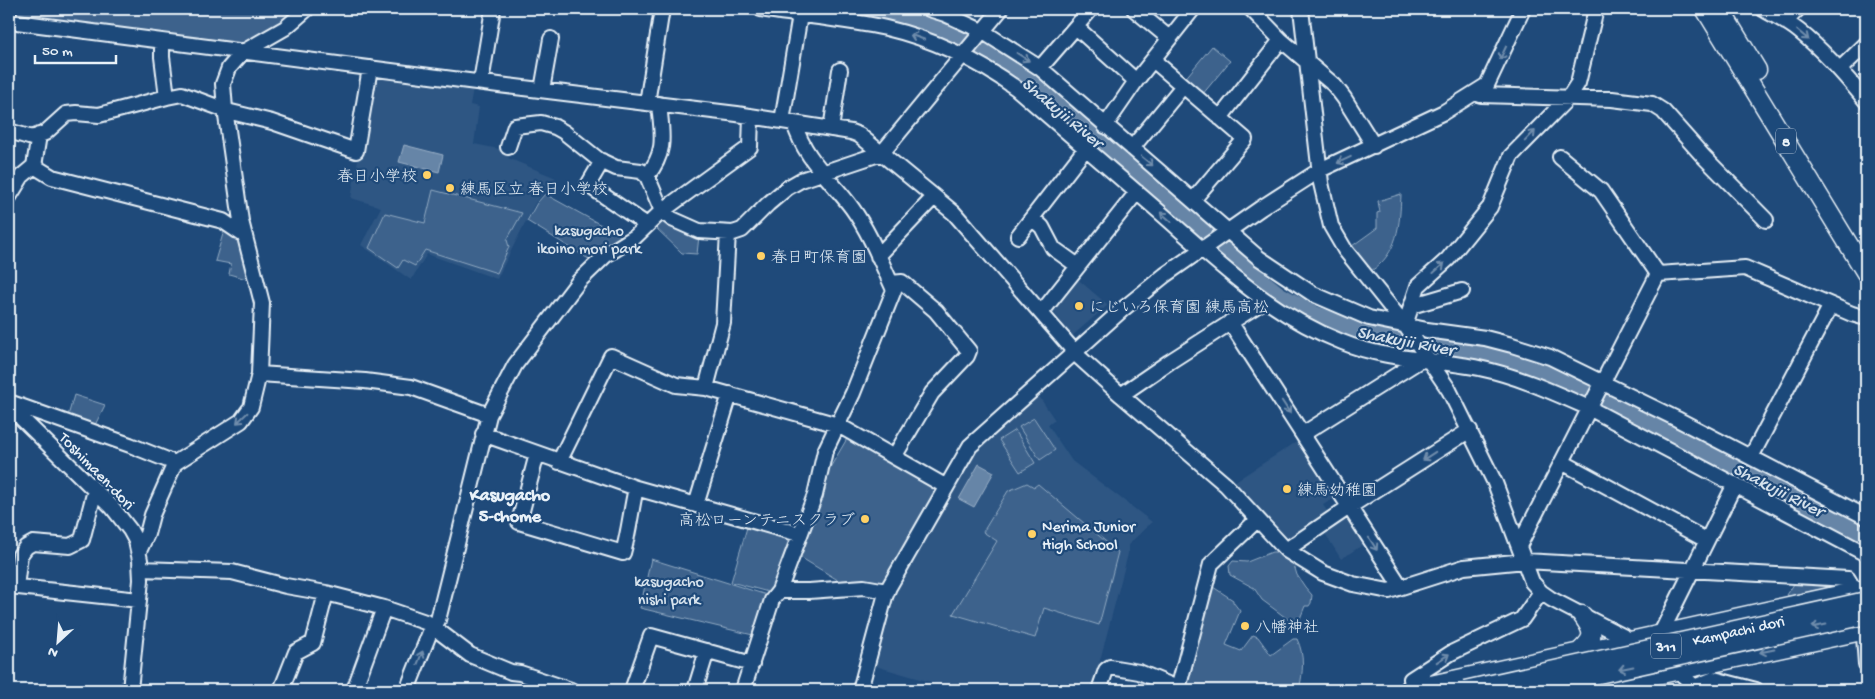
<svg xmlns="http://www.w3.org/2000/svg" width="1875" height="699" font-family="'Gochi Hand','Klee One',sans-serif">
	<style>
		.built { fill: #2e5683 }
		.green { fill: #3c628c; stroke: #92aac2 }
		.water { fill: #6685a7; stroke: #9ab0c7 }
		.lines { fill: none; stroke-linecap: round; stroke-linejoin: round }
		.river { stroke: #6685a7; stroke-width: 20 }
		.minor-casing { stroke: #e8f1f8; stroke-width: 18 }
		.major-casing { stroke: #e8f1f8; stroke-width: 21 }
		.minor { stroke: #1f4a7a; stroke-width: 14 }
		.major { stroke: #1f4a7a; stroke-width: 18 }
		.major-bridge-casing { stroke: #e8f1f8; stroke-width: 21; stroke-linecap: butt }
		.major-bridge { stroke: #1f4a7a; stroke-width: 18 }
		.oneway { stroke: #6f8dac }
		.poi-dot { fill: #ffd166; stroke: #1f4a7a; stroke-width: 2 }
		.labels { text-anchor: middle; stroke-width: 4.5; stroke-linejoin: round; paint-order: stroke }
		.shield { fill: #1f4a7a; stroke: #acbfd2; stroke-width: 1 }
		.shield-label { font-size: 15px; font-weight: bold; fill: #e8f1f8 }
		.poi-label { font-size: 16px; fill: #e8f1f8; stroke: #1f4a7a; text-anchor: start }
		.park-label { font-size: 16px; fill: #d7e3ed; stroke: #1f4a7a }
		.street-label { font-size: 16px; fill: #e8f1f8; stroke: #1f4a7a }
		.water-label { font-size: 18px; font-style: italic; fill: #d4e1ec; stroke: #1f4a7a }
		.neighbourhood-label { font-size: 18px; font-weight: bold; fill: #e8f1f8; stroke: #1f4a7a }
	</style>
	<rect width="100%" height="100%" fill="#1f4a7a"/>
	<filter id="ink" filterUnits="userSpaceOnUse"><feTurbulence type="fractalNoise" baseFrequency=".02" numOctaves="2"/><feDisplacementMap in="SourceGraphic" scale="10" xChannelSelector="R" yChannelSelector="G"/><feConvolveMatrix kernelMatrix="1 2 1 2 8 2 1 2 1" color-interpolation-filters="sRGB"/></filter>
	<g filter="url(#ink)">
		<!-- built -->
		<path class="built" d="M373,76L473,88L470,105L479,107L474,144L504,150L512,154L508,158L556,178L535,203L497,279L427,254L411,280L361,245L381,207L351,198Z
			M1074,276L1108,305L1072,336L1050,307Z
			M1036,392L1055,420L1048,425L1072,461L1152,522L1128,545V554L1098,668L1102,669L1095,690H958L872,665L888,603L899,579L973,450Z
			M1301,439L1338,496L1323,505L1329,514L1292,539H1287L1234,482Z
			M1349,513L1367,542L1341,559L1323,530Z"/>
		<!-- green -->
		<path class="green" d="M9,9H300L280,27L246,45L9,16Z
			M1212,46L1230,61L1202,95L1184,80Z
			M433,190L522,213L507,240L509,247L497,273L425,250L415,266L403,260L398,268L369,248L385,213L425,223Z
			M545,194L623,237L592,261L527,221L537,203Z
			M1401,194C1400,224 1398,254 1371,271L1352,246L1377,228V213L1380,212L1378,201Z
			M659,220H664L699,236L697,254L682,253L653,225Z
			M225,227L238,236L250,280L229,274L231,264L215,261Z
			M74,395L105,405L95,425H90L68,416Z
			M1034,418L1055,450L1040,460L1019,427Z
			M1015,430L1035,463L1020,472L999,440Z
			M848,437L936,488L938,493L883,585H846L795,554L821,483Z
			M1027,483L1034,487L1038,484L1118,552L1099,625L1044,608L1035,638L953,614L997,541L983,532L1008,491Z
			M748,524L794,538L772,593L731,582Z
			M1272,552H1277L1293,562L1297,575L1305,587L1312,595L1311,603L1309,606H1305L1297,626L1262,600L1254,588L1230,575L1229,566L1233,561L1247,562Z
			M651,559L770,596L757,636L640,608Z
			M1794,584L1825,586L1827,587L1826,588L1789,596L1787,595Z
			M1213,587L1233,600V602L1240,611L1226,645L1241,651L1253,635L1258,637L1271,655L1293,639H1297C1305,656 1303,672 1299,690H1191L1185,688L1208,589Z"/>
		<!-- water -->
		<path class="water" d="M404,145L443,155L439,172L399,162Z
			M979,464L994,472L974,507L959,499Z"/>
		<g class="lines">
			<!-- river -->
			<path class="river" d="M858,9L939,30L992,57L1040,89L1142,181L1195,224L1239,265L1278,296L1314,316L1370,335L1503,358L1572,384L1866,533"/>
			<defs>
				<path id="minor" d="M761,9C803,16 845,19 886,28C933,39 977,60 1016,88C1065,130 1114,172 1162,214C1220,265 1269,313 1342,342C1385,360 1434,359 1479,368C1518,376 1553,392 1589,408L1866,554
					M929,9L945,14L982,31L1040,68L1259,258L1313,294L1369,318L1427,330L1485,338L1512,345L1550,357L1677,419L1866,517
					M1134,9L1169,38
					M1251,9L1281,40L1334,85L1344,98L1374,146
					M1301,9L1321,183L1331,226L1345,250L1405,325L1449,390L1495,483L1532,582L1541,592L1551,599L1636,643
					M1763,9C1775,16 1788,22 1799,31C1825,52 1846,76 1866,101
					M9,21L499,85L737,114L851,132L859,135L954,213L1080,358L1121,395L1226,485L1286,550L1323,573L1353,584L1389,591L1464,567L1525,561L1848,579L1855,591L1857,599
					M1785,22L1798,9
					M1076,27L1136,81
					M162,41V57L167,97
					M1153,60L1245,139L1193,200
					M1040,68L1091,9
					M1840,69L1866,44
					M481,82L493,9
					M542,90L551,39
					M1475,93L1481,95L1612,99L1652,104L1663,111L1703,156L1766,220
					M647,103L662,9
					M1220,118L1281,40
					M782,121L800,15
					M1105,126L1136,81L1193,9
					M831,129L840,70
					M9,131L32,138L45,133L66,114L76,113L99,115L167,97L182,94L231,112L272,122L356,151L370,68
					M508,147L515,126L541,123L555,127L564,132L599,160L616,168L641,171L647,176L662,211L672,219L699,231L733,233L742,230L768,204L787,188L801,180L882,153L1001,9
					M1132,148L1183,86
					M1560,157L1601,191L1658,274
					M602,161L588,185L647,225
					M34,166L52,177L223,221L245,236
					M647,176C667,151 662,135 659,104
					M9,197L22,176L34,166L39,135
					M1032,218L1042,227L1053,248L1078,266
					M1018,236L1086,148
					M878,256L934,197
					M1658,274L1745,268L1852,314L1866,318
					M891,283L902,282L936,311L969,351L967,356L932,393L894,457
					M1411,306L1462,291
					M1041,313L1137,192
					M1230,322L1401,587
					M1405,325L1418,286L1448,259L1490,207L1511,156L1569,97L1578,83L1596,9
					M259,374L365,381L411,387L489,415
					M706,388L723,323L728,233
					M1121,395L1169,362L1264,301
					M9,402L130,445L175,463
					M9,406L112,507L130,530L136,541L140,560L141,580L130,690
					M483,434L636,488L799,534
					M1303,434L1422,359
					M537,454L519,522L623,553C629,532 631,510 636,488
					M1751,457L1831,305
					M559,462L611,356L676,385L706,388L838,425L945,486
					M1562,462L1706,540
					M696,505L730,394
					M1519,546L1658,274
					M1286,550L1349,507L1470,430
					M139,551L147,534L152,515L175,463L241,421L251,407L259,374L262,303L241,221L225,109L223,84L229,68L243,52L285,28L307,9
					M141,569L232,572L286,586L326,593L384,608L428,623L470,655L511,672L520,673L571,690
					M9,586L139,600
					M16,587L20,555L26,547L33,543L70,546L82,540L95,490
					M779,591H809L864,587L887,591
					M1863,622L1866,664
					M1660,635L1735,484
					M1673,667L1679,671L1697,690
					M1694,687L1714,679L1756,690
					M1178,689L1211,564L1257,520
					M1413,689L1411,679L1451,653L1522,619L1541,592
					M281,690L296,652L313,643L326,593
					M354,690L384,608
					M407,690L430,632L438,620L489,415L515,365L579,281L606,255L635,237L662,211L750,147L751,116
					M632,690L651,636L752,664
					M695,690L707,651
					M743,690L772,600L779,591L815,495L825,451L853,393L894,290C881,262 870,233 852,208C830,178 805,160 794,123
					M860,690L885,597L889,587L970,446L1123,309L1165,275L1261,208L1320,170L1444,112L1487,85L1523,9
					M1099,690L1106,670L1110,667L1139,672L1182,690"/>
				<path id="major" d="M1705,9L1866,273
					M1720,9L1757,70
					M1578,653C1595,638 1595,633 1582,615
					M1408,690L1866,589
					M1587,690L1866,630"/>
			</defs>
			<!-- minor casing -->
			<use href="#minor" class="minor-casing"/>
			<!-- major casing -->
			<use href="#major" class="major-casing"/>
			<!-- minor -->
			<use href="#minor" class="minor"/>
			<!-- major -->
			<use href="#major" class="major"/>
			<defs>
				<g id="major-bridge">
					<path id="s1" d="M1465,690L1866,601"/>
					<path d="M1526,690L1866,615"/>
				</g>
			</defs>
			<!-- major-bridge casing -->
			<use href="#major-bridge" class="major-bridge-casing"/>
			<!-- major-bridge -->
			<use href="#major-bridge" class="major-bridge"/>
		</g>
		<!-- one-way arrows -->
		<defs><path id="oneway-shaft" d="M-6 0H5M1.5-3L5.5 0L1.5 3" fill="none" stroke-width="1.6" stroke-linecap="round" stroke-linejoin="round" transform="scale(1.25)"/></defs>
		<g class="oneway">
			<use href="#oneway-shaft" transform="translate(1803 35) rotate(40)"/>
			<use href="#oneway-shaft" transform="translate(917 37) rotate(-161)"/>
			<use href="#oneway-shaft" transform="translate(1503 53) rotate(115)"/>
			<use href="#oneway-shaft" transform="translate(1023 57) rotate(33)"/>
			<use href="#oneway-shaft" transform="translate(1530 136) rotate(-46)"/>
			<use href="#oneway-shaft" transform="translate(1344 160) rotate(155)"/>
			<use href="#oneway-shaft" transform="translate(1147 161) rotate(39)"/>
			<use href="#oneway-shaft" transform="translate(1166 217) rotate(-139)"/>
			<use href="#oneway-shaft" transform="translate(1439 268) rotate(-42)"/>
			<use href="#oneway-shaft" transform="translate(1286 407) rotate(57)"/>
			<use href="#oneway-shaft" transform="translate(242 418) rotate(136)"/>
			<use href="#oneway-shaft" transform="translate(1429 456) rotate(147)"/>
			<use href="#oneway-shaft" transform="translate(1373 544) rotate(57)"/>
			<use href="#oneway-shaft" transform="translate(1819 626) rotate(168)"/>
			<use href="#oneway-shaft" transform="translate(1767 651) rotate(168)"/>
			<use href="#oneway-shaft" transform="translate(420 658) rotate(-68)"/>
			<use href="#oneway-shaft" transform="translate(1443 658) rotate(-33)"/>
			<use href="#oneway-shaft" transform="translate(1626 668) rotate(168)"/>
		</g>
	</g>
	<!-- markers -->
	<g class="poi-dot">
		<circle cx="427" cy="175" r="5"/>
		<circle cx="450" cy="188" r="5"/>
		<circle cx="761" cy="256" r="5"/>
		<circle cx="1079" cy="306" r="5"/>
		<circle cx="1287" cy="489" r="5"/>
		<circle cx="865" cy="519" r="5"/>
		<circle cx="1032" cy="534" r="5"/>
		<circle cx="1245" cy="626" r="5"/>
	</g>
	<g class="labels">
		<!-- shield labels -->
		<g class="shield">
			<rect x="1776" y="128.5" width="20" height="25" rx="4"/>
			<rect x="1651" y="633.5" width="30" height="25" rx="4"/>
		</g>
		<g class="shield-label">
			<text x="1786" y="146">8</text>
			<text x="1666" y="651">311</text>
		</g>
		<!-- poi labels -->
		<g class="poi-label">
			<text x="417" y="181" text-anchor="end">春日小学校</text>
			<text x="460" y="194">練馬区立 春日小学校</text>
			<text x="771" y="262">春日町保育園</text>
			<text x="1089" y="312">にじいろ保育園 練馬高松</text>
			<text x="1297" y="495">練馬幼稚園</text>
			<text x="855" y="525" text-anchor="end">高松ローンテニスクラブ</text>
			<text x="1042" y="531">Nerima Junior<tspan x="1042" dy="18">High School</tspan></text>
			<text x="1255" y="632">八幡神社</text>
		</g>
		<!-- park labels -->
		<g class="park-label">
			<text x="589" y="235">kasugacho<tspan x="589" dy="18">ikoino mori park</tspan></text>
			<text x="669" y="586">kasugacho<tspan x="669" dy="18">nishi park</tspan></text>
		</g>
		<!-- street labels -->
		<g class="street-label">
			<text transform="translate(98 470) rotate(46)" y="6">Toshimaen-dori</text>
			<text dy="6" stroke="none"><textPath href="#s1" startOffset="280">Kampachi dori</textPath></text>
		</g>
		<!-- water labels -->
		<g class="water-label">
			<text transform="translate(1063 112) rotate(40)" y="6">Shakujii River</text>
			<text transform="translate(1406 340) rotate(11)" y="6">Shakujii River</text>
			<text transform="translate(1779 489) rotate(27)" y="6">Shakujii River</text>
		</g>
		<!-- neighbourhood labels -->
		<g class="neighbourhood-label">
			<text x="510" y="500">Kasugacho<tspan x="510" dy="21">5-chome</tspan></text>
		</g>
	</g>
	<!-- margin -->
	<rect width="1875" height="699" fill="none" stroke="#1f4a7a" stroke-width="30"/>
	<rect x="15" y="15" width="1845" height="669" fill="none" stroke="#e8f1f8" stroke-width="2" filter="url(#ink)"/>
	<!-- north arrow -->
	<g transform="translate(58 642) rotate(206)" stroke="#1f4a7a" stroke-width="4" paint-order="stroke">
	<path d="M0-4L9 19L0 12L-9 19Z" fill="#e8f1f8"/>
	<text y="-8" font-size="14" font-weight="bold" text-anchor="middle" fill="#e8f1f8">N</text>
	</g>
	<!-- scale -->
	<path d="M35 55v8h81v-8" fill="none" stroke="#e8f1f8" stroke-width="2.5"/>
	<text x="42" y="55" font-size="15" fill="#e8f1f8" stroke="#1f4a7a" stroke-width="4" paint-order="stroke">50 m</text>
</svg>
